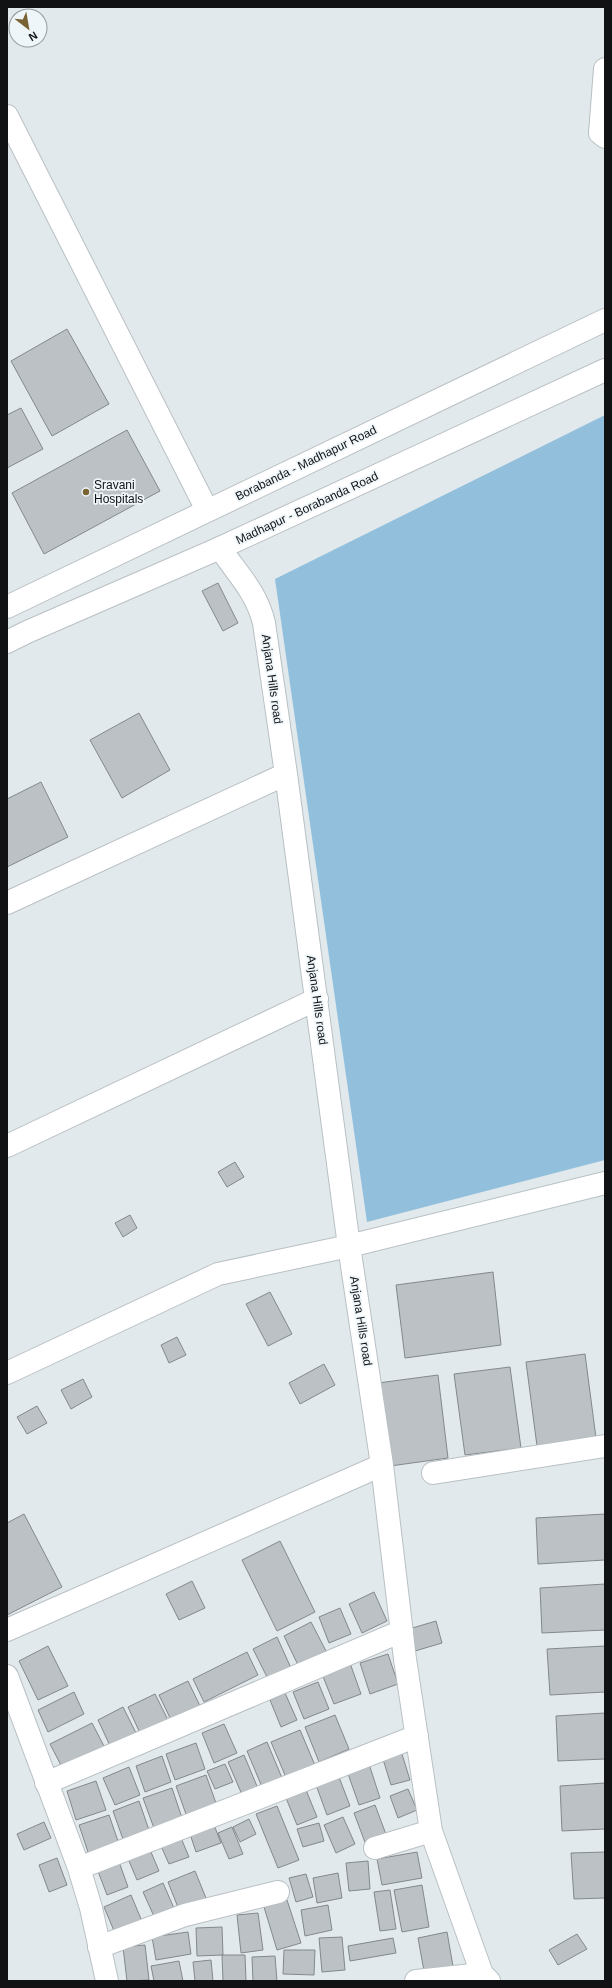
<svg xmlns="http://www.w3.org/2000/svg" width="612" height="1988" font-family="Arial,sans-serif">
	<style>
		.green { fill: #92c0dc }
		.building { fill: #bbc1c5; stroke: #83888c }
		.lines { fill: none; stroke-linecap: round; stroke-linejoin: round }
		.minor-casing { stroke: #b9c0c4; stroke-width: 24 }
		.tertiary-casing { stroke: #b9c0c4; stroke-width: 24 }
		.minor { stroke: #fff; stroke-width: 22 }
		.tertiary { stroke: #fff; stroke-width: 22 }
		.poi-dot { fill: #796333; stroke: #eff6fa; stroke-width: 1.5 }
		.labels { text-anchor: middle; stroke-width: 3.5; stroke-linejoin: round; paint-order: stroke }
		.street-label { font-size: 12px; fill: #101214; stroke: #eff6fa }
		.poi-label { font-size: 12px; fill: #101214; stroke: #eff6fa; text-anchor: start }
	</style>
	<rect width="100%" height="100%" fill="#e2e9ed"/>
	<!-- green -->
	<path class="green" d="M605,415V1160L367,1222L275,579Z"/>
	<!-- building -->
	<path class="building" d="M67,329L109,404L52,436L11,361Z
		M21,408L43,449L7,468V415Z
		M127,430L160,491L44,554L12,493Z
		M218,583L238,623L223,631L202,591Z
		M139,713L170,770L122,798L90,740Z
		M41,782L68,837L7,867V799Z
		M235,1162L244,1177L227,1187L218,1172Z
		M130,1215L137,1228L123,1237L115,1223Z
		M493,1272L501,1345L405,1358L396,1285Z
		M270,1292L292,1334L268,1346L246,1304Z
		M177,1337L186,1355L169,1363L161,1345Z
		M585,1354L596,1438L537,1446L526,1362Z
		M324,1364L335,1385L300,1404L289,1383Z
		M510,1367L521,1448L465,1455L454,1374Z
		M438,1375L448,1458L383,1467L378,1383Z
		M83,1379L92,1397L71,1409L61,1390Z
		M37,1406L47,1423L27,1434L17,1417Z
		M24,1514L62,1587L7,1615V1523Z
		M605,1514V1560L538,1564L536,1518Z
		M280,1541L315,1612L277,1631L242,1560Z
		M192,1581L205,1608L179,1620L166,1594Z
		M605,1584V1630L542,1633L540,1588Z
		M374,1592L387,1621L362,1633L349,1604Z
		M340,1608L351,1634L329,1643L319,1617Z
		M436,1621L442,1643L415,1651L409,1629Z
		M311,1622L326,1651L298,1665L284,1636Z
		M277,1637L291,1668L268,1679L253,1649Z
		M48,1646L68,1686L38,1700L19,1661Z
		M605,1646V1692L550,1695L547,1649Z
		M247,1652L258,1675L204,1702L193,1679Z
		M388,1654L398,1684L370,1694L360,1663Z
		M350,1663L361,1694L334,1704L322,1674Z
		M188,1681L201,1708L172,1722L159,1695Z
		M318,1682L329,1709L304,1719L293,1692Z
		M74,1692L84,1714L48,1732L38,1710Z
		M285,1693L297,1720L281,1727L270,1700Z
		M155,1694L168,1720L140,1733L128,1707Z
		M123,1707L138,1737L112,1750L98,1720Z
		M605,1713V1759L558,1761L556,1716Z
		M335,1715L349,1749L319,1762L305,1727Z
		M92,1723L106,1750L64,1771L50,1744Z
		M224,1724L237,1753L214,1763L202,1733Z
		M300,1730L317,1770L288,1782L271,1742Z
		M267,1742L282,1778L262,1787L247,1751Z
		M196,1743L205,1769L175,1780L166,1754Z
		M401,1751L410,1780L391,1785L382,1756Z
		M244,1755L259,1791L243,1797L228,1762Z
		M162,1756L171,1782L145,1792L136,1766Z
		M225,1764L233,1782L215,1789L207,1771Z
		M369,1764L380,1798L359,1805L347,1771Z
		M129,1767L140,1795L115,1805L103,1778Z
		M206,1775L217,1806L187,1817L176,1786Z
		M339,1777L350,1806L327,1815L316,1785Z
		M96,1781L106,1810L76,1820L67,1791Z
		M605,1783V1829L562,1831L560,1786Z
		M172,1788L183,1821L155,1831L143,1798Z
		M408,1789L417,1810L398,1818L390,1796Z
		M306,1790L317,1817L297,1825L286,1798Z
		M139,1801L150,1833L124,1842L113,1811Z
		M375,1805L387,1837L366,1845L354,1813Z
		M277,1806L299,1860L278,1868L256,1814Z
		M109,1815L119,1844L89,1855L79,1825Z
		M343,1817L355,1844L336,1853L324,1825Z
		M249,1819L256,1834L240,1842L233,1827Z
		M44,1822L51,1838L24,1850L17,1834Z
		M319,1823L324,1841L303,1847L297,1829Z
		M214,1825L221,1843L196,1852L190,1834Z
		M232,1827L243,1854L229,1859L218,1833Z
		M181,1838L189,1857L169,1864L161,1846Z
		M148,1845L159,1871L137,1880L126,1854Z
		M417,1852L422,1878L382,1885L377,1859Z
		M605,1852V1898L574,1899L571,1853Z
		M57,1858L67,1885L49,1892L39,1865Z
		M118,1859L128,1887L107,1895L96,1866Z
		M368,1861L370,1889L349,1891L346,1863Z
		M195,1871L206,1898L179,1910L168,1882Z
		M338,1873L342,1898L317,1903L313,1878Z
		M306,1874L313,1897L296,1902L289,1878Z
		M163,1883L177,1915L157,1923L143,1892Z
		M422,1885L429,1927L402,1932L394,1890Z
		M390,1890L396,1929L380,1931L374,1892Z
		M131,1895L144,1926L117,1938L104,1907Z
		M287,1900L301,1943L277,1950L264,1907Z
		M328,1905L332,1930L305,1936L301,1910Z
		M258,1913L263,1950L241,1953L237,1915Z
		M222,1927L223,1955L197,1956L196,1928Z
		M188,1932L191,1954L156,1960L152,1937Z
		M447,1932L453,1966L424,1971L418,1938Z
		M577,1934L587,1949L558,1965L549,1950Z
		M342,1937L345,1970L322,1972L319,1938Z
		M393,1938L396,1953L350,1961L348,1946Z
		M145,1945L149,1980L127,1981L123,1947Z
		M284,1950H315L314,1975L283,1974Z
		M222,1955H245L246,1981H223Z
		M275,1956L277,1981H253L252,1957Z
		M211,1960L213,1981H195L193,1962Z
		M179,1961L183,1981H154L151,1966Z"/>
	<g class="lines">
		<defs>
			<path id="minor" d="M605,69L600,133L605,137
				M7,116L207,510
				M220,548C238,575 256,591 264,623L286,774L349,1246L382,1465
				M7,903L286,774
				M7,1146L317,999
				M7,1373L218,1274L349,1246L605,1183
				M433,1473L605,1446
				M7,1630L382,1465L405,1659L431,1831L482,1974L489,1981
				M7,1676L79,1868L91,1908L107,1981
				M46,1783L402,1631
				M375,1848L431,1831
				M79,1868L417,1736
				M99,1947L185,1915L278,1892
				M416,1981L482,1974"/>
			<path id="tertiary" d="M7,607L605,320
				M7,642L27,632L220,548L605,370"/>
		</defs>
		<!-- minor casing -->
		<use href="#minor" class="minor-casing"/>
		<!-- tertiary casing -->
		<use href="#tertiary" class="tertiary-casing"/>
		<!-- minor -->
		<use href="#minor" class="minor"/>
		<!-- tertiary -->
		<use href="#tertiary" class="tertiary"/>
	</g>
	<!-- markers -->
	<circle class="poi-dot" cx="86" cy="492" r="4"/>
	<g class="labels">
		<!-- street labels -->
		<g class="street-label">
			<text transform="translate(306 463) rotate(-26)" y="4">Borabanda - Madhapur Road</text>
			<text transform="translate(307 508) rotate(-25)" y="4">Madhapur - Borabanda Road</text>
			<text transform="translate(272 679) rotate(82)" y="4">Anjana Hills road</text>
			<text transform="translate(317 1000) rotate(82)" y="4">Anjana Hills road</text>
			<text transform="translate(361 1321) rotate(81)" y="4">Anjana Hills road</text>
		</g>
		<!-- poi labels -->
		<g class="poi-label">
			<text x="94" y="489">Sravani<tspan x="94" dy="14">Hospitals</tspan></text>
		</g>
	</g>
	<!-- border -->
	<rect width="612" height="1988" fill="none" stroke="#101214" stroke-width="16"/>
	<!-- north arrow -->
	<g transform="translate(28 28) rotate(149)"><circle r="19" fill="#eff6fa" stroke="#969b9e"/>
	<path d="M0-3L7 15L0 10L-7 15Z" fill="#796333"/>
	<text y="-6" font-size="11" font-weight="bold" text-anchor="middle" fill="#101214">N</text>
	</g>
</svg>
